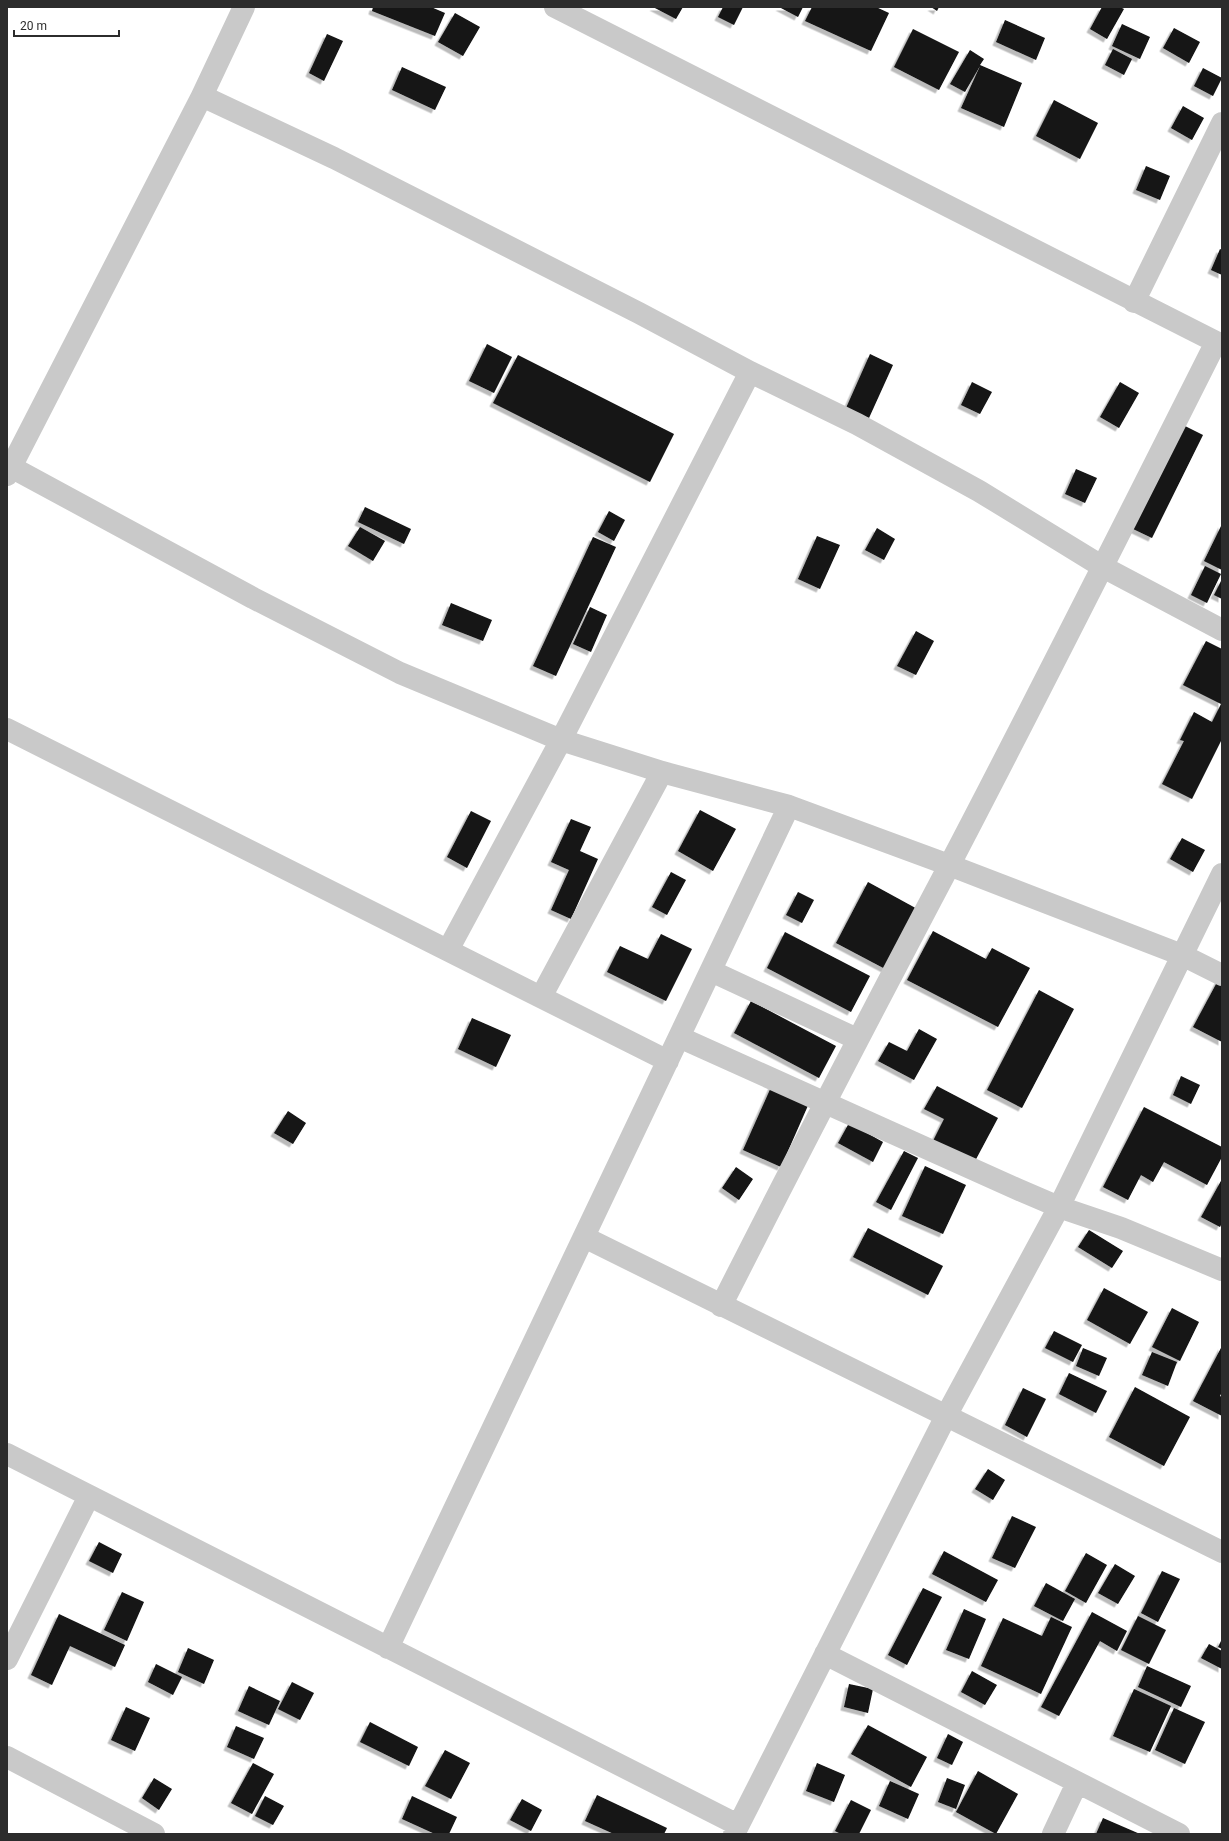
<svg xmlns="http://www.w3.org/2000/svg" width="1229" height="1841" font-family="Roboto,sans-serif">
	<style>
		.building { fill: #131313; filter: url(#shadow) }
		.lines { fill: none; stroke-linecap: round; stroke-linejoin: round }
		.minor { stroke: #c9c9c9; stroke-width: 22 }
	</style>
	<defs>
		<filter id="shadow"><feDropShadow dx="-3.5" dy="3.5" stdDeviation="0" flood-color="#0004"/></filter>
	</defs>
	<rect width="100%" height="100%" fill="#fff"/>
	<!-- building -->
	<path class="building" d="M373,7H431L445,13L435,36L372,11Z
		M653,7H683L676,19Z
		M723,7H743L734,25L718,17Z
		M779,7H803L798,17Z
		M812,7H876L889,13L871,51L805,21Z
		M931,7H939L937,11Z
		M1102,7H1120L1124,9L1107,39L1090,29Z
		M455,13L480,27L463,56L438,42Z
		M1005,20L1045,38L1036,60L996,42Z
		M1122,24L1150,37L1140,59L1112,46Z
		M1174,28L1200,42L1189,63L1163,48Z
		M913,29L959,52L939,90L894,67Z
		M327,34L343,41L324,81L309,73Z
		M1113,49L1132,59L1124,75L1105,65Z
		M970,50L984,59L980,65L1022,83L1004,127L961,108L980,66L965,92L950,84Z
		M402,67L446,87L435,110L392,90Z
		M1203,68L1222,78L1213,96L1194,86Z
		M1054,100L1098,123L1080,159L1036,136Z
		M1183,106L1204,118L1192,140L1171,128Z
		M1146,166L1170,176L1160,200L1136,190Z
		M1220,249L1222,250V275L1211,270Z
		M487,344L512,357L494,393L469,381Z
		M870,354L893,365L869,418L846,408Z
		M518,355L674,434L650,482L493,403Z
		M972,382L992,392L980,414L961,405Z
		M1120,382L1139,393L1119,428L1100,417Z
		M1183,425L1203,435L1152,538L1131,528Z
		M1076,469L1097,478L1085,503L1065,494Z
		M365,507L411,529L404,544L358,522Z
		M609,511L625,520L614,541L598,532Z
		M1222,524V570L1204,561Z
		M360,527L385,541L373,561L348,546Z
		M877,528L895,539L884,560L865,550Z
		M817,536L840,545L820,589L798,579Z
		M593,537L616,547L556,676L533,666Z
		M1205,566L1221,574L1207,603L1191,595Z
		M1222,579V599L1214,595Z
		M451,603L492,620L483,641L442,625Z
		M590,607L607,615L591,652L573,644Z
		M916,631L934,641L916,675L897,666Z
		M1206,641L1222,649V739L1192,799L1162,784L1184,741L1180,740L1194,712L1212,722L1221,704L1183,685Z
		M700,810L736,829L713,871L678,851Z
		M471,811L491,821L467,868L447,857Z
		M571,819L591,827L580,851L598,859L571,919L551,910L569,870L551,862Z
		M1182,838L1205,850L1193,872L1170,859Z
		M671,872L686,880L667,915L652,907Z
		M868,882L921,911L889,971L836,943Z
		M798,892L814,900L802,923L786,915Z
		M933,931L986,959L992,948L1030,968L998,1027L907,980Z
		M785,932L870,976L851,1012L767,968Z
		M661,934L692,949L666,1001L607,972L620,946L648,959Z
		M1222,973V1042L1193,1027Z
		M1039,990L1074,1009L1022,1108L987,1090Z
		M751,1001L836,1046L819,1078L734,1033Z
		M472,1018L511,1035L496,1067L458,1049Z
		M919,1029L937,1039L914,1080L878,1061L889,1042L907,1051Z
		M1181,1076L1200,1085L1191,1104L1173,1095Z
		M772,1085L810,1101L781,1167L743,1150Z
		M937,1086L998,1118L974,1163L933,1141L944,1119L924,1109Z
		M1144,1107L1222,1147V1157L1207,1185L1164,1162L1153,1182L1141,1175L1128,1200L1103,1187Z
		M288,1111L306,1123L293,1144L274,1133Z
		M849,1123L883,1142L873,1162L838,1143Z
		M904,1151L918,1158L891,1210L876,1202Z
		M925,1166L966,1185L943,1234L902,1216Z
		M736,1167L753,1179L739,1200L722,1188Z
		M1222,1179V1223L1220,1227L1201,1217Z
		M868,1228L943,1266L928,1295L853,1257Z
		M1089,1230L1123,1251L1112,1268L1078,1247Z
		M1104,1288L1148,1312L1130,1344L1087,1320Z
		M1172,1308L1199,1322L1180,1361L1152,1347Z
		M1054,1331L1082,1345L1073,1362L1045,1348Z
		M1222,1346V1392L1220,1396L1222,1397V1416L1193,1401Z
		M1083,1348L1107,1358L1099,1376L1076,1366Z
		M1152,1352L1177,1362L1168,1386L1142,1375Z
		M1069,1373L1107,1391L1096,1413L1059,1394Z
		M1135,1387L1190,1417L1164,1466L1109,1437Z
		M1023,1388L1046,1399L1027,1437L1005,1425Z
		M988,1469L1005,1480L993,1500L975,1489Z
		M1012,1516L1036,1527L1015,1568L992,1558Z
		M99,1542L122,1554L113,1573L89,1561Z
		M944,1551L998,1580L986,1602L932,1574Z
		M1086,1553L1107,1565L1086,1603L1065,1591Z
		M1115,1564L1135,1576L1118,1604L1098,1593Z
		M1162,1571L1180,1579L1158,1622L1141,1613Z
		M1046,1583L1075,1599L1063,1621L1034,1606Z
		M923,1588L942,1597L907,1665L888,1655Z
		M122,1592L144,1602L127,1641L104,1630Z
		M964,1609L986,1619L969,1659L946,1650Z
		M1092,1612L1127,1631L1117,1651L1100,1641L1059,1716L1041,1707Z
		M59,1614L125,1645L115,1667L70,1646L52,1685L31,1675Z
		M1138,1616L1166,1630L1149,1664L1121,1650Z
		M1051,1617L1072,1627L1041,1694L981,1666L1003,1618L1042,1636Z
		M1222,1639V1649L1218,1647Z
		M1209,1644L1222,1651V1669L1201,1658Z
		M188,1648L214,1660L204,1684L178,1672Z
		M156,1664L182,1677L173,1695L148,1682Z
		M1147,1666L1191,1686L1181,1707L1138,1687Z
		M972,1671L997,1685L985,1705L961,1692Z
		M292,1682L314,1693L300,1720L278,1709Z
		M849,1684L873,1689L868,1713L844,1707Z
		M249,1686L280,1701L269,1725L238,1711Z
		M1134,1689L1171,1706L1150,1752L1113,1736Z
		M126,1707L150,1718L135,1751L111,1740Z
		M1174,1708L1205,1722L1185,1764L1155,1750Z
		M370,1722L418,1747L409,1766L360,1742Z
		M868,1725L927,1757L911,1787L851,1754Z
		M236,1726L264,1738L254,1759L227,1747Z
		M948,1734L963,1742L952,1765L937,1758Z
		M445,1750L470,1763L451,1799L425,1786Z
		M253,1763L274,1774L252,1814L231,1803Z
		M817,1763L845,1775L834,1802L806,1791Z
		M978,1771L1018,1794L996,1834L956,1812Z
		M154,1778L172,1789L159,1810L142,1798Z
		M947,1778L965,1785L956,1809L938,1802Z
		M890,1781L919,1794L908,1819L879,1806Z
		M597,1795L667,1828L664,1834H614L585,1821Z
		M265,1796L284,1806L273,1825L255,1816Z
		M412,1796L457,1817L449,1834H435L402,1819Z
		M522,1799L542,1810L531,1831L510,1820Z
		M851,1800L871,1810L859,1834H841L835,1831Z
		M1103,1818L1140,1834H1096Z"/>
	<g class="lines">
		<!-- minor -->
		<path class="minor" d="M555,7L1222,345
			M202,96L334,158L639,313L750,372L857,424L979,491L1103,567L1222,630
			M1134,302L1222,123
			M11,467L253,598L400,673L561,740L662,772L789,806L949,865L1182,955L1222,975
			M7,475L202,96L244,7
			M7,729L668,1061
			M448,950L561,740L750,372
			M711,971L857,1039
			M541,997L662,772
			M679,1037L1017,1189L1059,1207L1121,1228L1222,1270
			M584,1237L1222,1552
			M721,1306C796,1158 872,1012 949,866C1040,692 1128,517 1216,342
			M7,1454L738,1825
			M388,1648L789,806
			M825,1654L1179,1834
			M7,1659L89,1496
			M7,1757L154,1834
			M734,1834L946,1416L1059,1207L1222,874
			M1053,1834L1077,1783"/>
	</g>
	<!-- border -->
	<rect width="1229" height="1841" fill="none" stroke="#2c2c2c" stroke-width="16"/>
	<!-- scale -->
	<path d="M14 30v6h105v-6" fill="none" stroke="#2c2c2c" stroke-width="2"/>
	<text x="20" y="30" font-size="12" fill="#2c2c2c" stroke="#ffffff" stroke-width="3" paint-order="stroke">20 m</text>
</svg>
